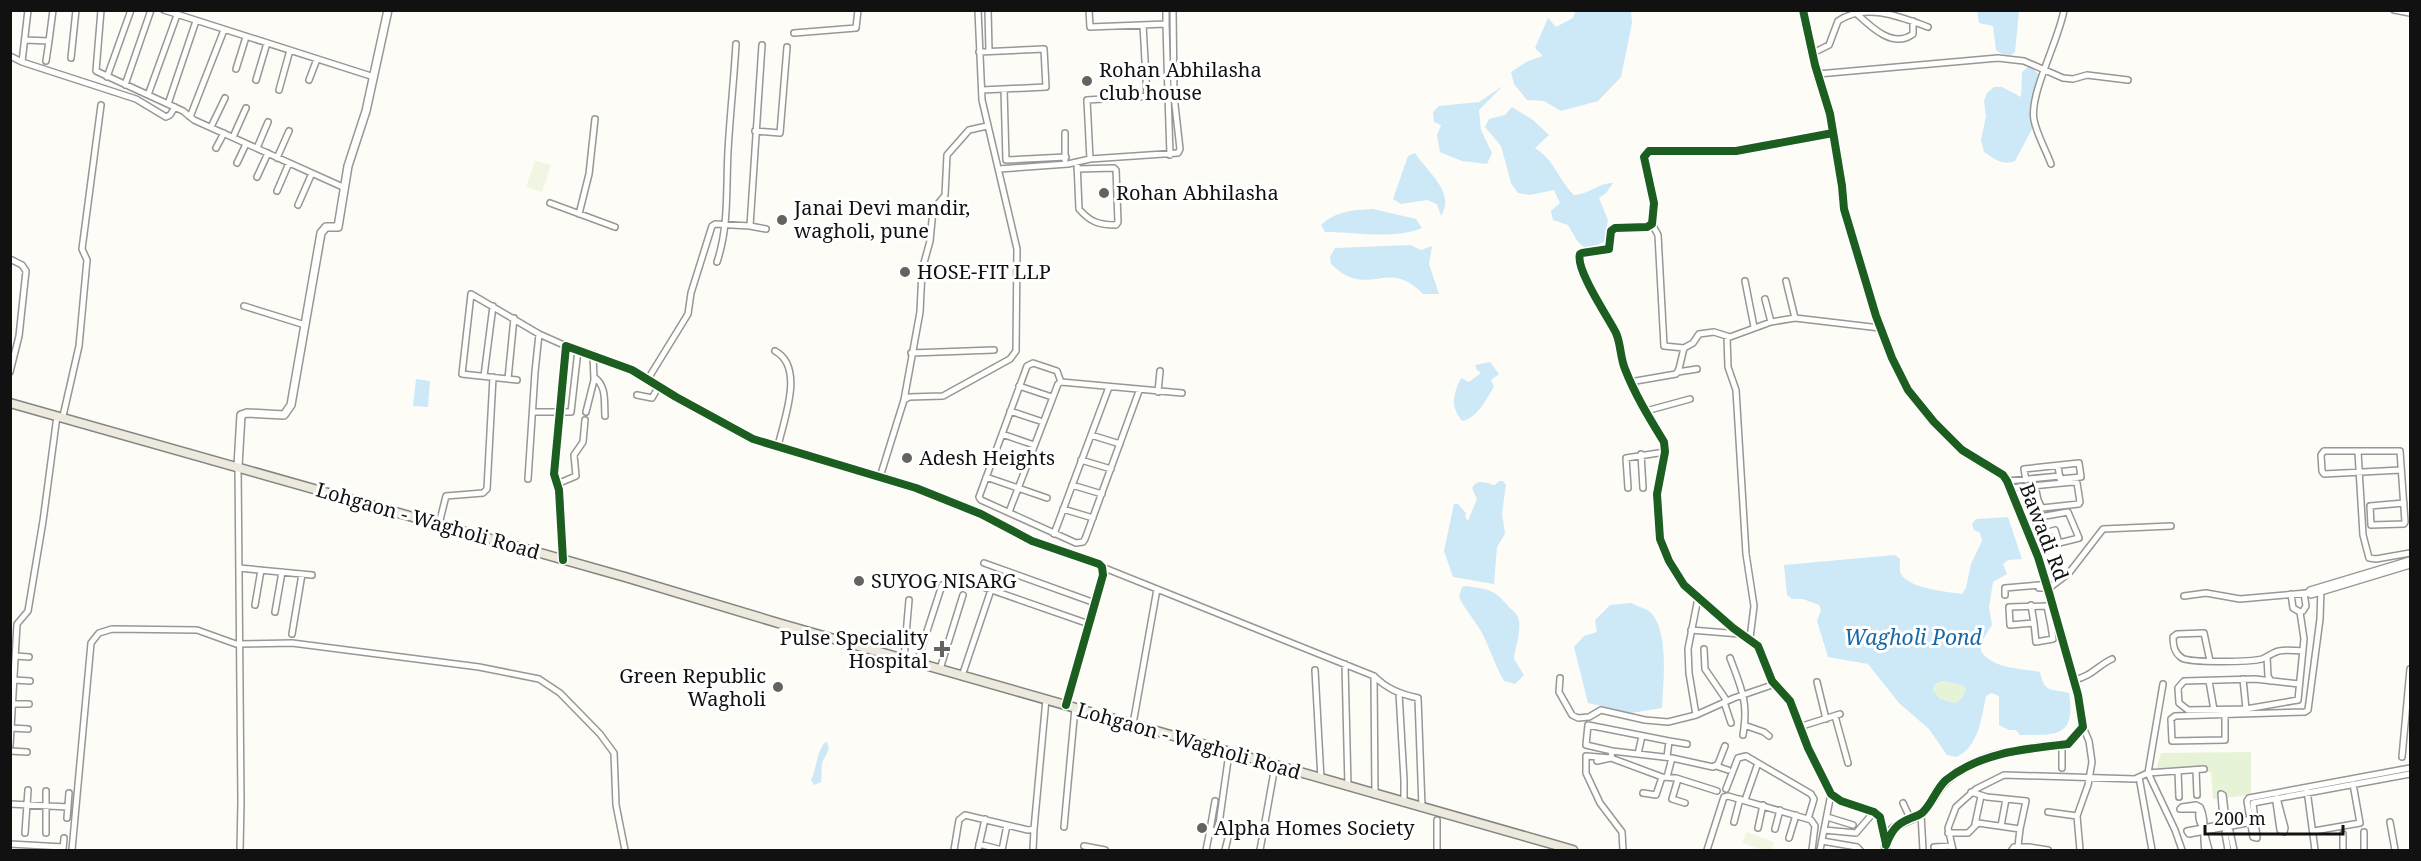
<svg xmlns="http://www.w3.org/2000/svg" width="2421" height="861" font-family="'Noto Serif',serif">
	<style>
		.green { fill: #e7f3d7 }
		.pitch { fill: #f0f6e1 }
		.water { fill: #cde8f7; fill-rule: evenodd }
		.lines { fill: none; stroke-linecap: round; stroke-linejoin: round }
		.minor-casing { stroke: #979795; stroke-width: 8 }
		.tertiary-casing { stroke: #979795; stroke-width: 10 }
		.primary-casing { stroke: #858482; stroke-width: 11 }
		.minor { stroke: #fffffe; stroke-width: 5 }
		.tertiary { stroke: #fffffe; stroke-width: 7 }
		.primary { stroke: #ede9dc; stroke-width: 8 }
		.cycleway-casing { stroke: #fff; stroke-width: 11 }
		.cycleway { stroke: #1b5e20; stroke-width: 8 }
		.poi-dot { fill: #646362; stroke: #fff; stroke-width: 2 }
		.labels { text-anchor: middle; stroke-width: 6; stroke-linejoin: round; paint-order: stroke }
		.poi-label { font-size: 20px; fill: #111; stroke: #fff; text-anchor: start }
		.street-label { font-size: 20px; fill: #111; stroke: #fff }
		.water-label { font-size: 21px; font-style: italic; fill: #1768a6; stroke: #fff }
	</style>
	<rect width="100%" height="100%" fill="#fdfcf7"/>
	<!-- green -->
	<path class="green" d="M1942,681L1963,685L1966,689L1962,698L1955,703L1940,699L1933,690L1934,685Z
		M2251,752V795L2213,799L2211,772L2155,774L2161,753Z"/>
	<!-- pitch -->
	<path class="pitch" d="M535,161L551,165L542,192L526,187Z
		M1747,832L1774,842L1772,850H1763L1742,843Z"/>
	<!-- water -->
	<path class="water" d="M1576,10L1631,11L1632,23L1621,77L1598,101L1561,111L1544,101L1527,100L1514,84L1511,72L1528,61L1543,56L1535,48L1548,18L1556,27L1573,18Z
		M1977,11H2019L2015,52L2011,55L2002,54L1996,50L1993,26L1979,23Z
		M2028,67L2033,68L2038,74L2032,107V129L2015,161C2003,166 1995,159 1984,152L1981,140L1986,116L1984,101L1987,93L1994,87H2002L2021,97L2022,72Z
		M1503,86L1479,110L1481,130L1492,153L1487,164L1462,161L1440,152L1437,135L1441,125L1434,122L1433,112L1439,106L1479,102Z
		M1512,107L1533,120L1549,135L1535,148C1555,161 1558,179 1574,195C1590,194 1598,183 1613,183L1606,193L1599,198L1608,220L1604,242L1586,249L1578,242L1568,225L1553,220L1551,211L1560,203L1554,190L1530,195L1518,193L1511,183L1501,146L1485,127L1489,119L1505,115Z
		M1415,153C1427,172 1456,192 1441,216L1437,204L1427,200L1401,204L1393,199L1408,156Z
		M1373,209L1416,219L1422,228C1393,240 1356,232 1325,232L1321,225C1336,211 1353,210 1373,209Z
		M1410,245L1421,250L1432,246L1429,264L1439,294H1423C1392,262 1377,289 1347,276C1341,273 1336,268 1331,264L1330,257L1335,248Z
		M1490,362L1499,374L1491,380L1494,387C1486,399 1478,418 1462,421C1450,406 1453,395 1461,378L1469,382L1481,373L1477,370L1475,365Z
		M416,379L430,381L428,407L413,406Z
		M1499,481H1503L1506,485L1502,513L1505,534L1497,547L1494,584L1453,577L1444,551L1454,504H1458L1466,513L1465,517L1468,521L1477,499L1472,488C1478,477 1487,484 1495,485Z
		M2008,517L2022,559L2008,560L2003,564L2007,574L1993,582L1989,607L1992,625L1982,641L1981,651C1993,669 2019,668 2040,672C2045,694 2050,688 2069,693C2076,738 2056,735 2020,735L2016,730H2009L1999,725V696L1992,693L1986,696C1981,720 1979,745 1957,757L1947,755L1929,729L1899,703L1868,664L1828,657L1817,621L1821,610L1819,605L1803,599H1792L1787,595L1784,565L1895,555L1900,559C1900,564 1899,570 1901,574C1908,588 1947,592 1962,594L1966,588L1971,564L1982,541L1980,533L1974,530L1972,524L1976,519ZM1942,681L1963,685L1966,689L1962,698L1955,703L1940,699L1933,690L1934,685Z
		M1467,586C1488,590 1493,588 1508,606C1512,611 1518,613 1519,621C1521,632 1515,648 1514,659L1524,675L1515,684L1504,681C1496,667 1491,652 1484,637C1477,622 1466,612 1459,597L1462,587Z
		M1631,603C1636,606 1644,608 1649,611C1670,629 1663,683 1662,708L1631,713L1588,703L1574,647L1584,636L1597,632L1595,620L1610,605Z
		M827,742L829,749L822,763L821,782L814,785L811,780C817,767 816,755 824,743Z"/>
	<g class="lines">
		<defs>
			<path id="minor" d="M101,10L96,71L183,111L194,120L345,188
				M164,10L374,77
				M988,10L989,51
				M1089,10L1090,27L1166,24L1168,95
				M1166,10V24
				M2394,10L2410,13
				M1857,14C1871,27 1893,49 1913,34V21
				M1143,25L1147,96
				M794,33L856,28L858,10
				M25,40L49,41L53,10
				M979,52L1044,49L1046,87L982,90
				M1813,53L1829,45L1838,21C1865,2 1901,17 1928,27
				M10,56L22,62L136,99L166,117L170,115L175,107
				M71,58L76,10
				M46,61L49,41
				M22,62L28,10
				M236,69L246,37
				M1818,74L1998,58L2024,61L2063,78L2073,79L2087,75L2128,80
				M107,77L131,10
				M256,80L267,43
				M309,80L317,59
				M125,85L151,10
				M1004,89L1006,160L1066,157
				M279,90L290,50
				M148,95L177,15
				M168,104L196,21
				M190,117L224,30
				M211,127L225,98
				M755,131L780,133L787,47
				M1833,133L1736,151H1649L1644,157L1654,203L1652,224L1647,227L1615,228L1611,231L1609,249L1582,253L1580,254C1575,269 1608,317 1616,333C1621,344 1620,357 1625,369C1635,395 1650,419 1664,442L1665,452L1657,494L1660,539L1669,561L1684,585L1733,628L1758,646L1772,681L1790,701L1808,748L1831,794L1841,801L1874,812L1880,817L1885,843
				M233,137L246,108
				M216,148L224,133
				M257,148L268,122
				M277,158L289,131
				M1090,159L1087,100L1168,95L1170,155
				M1065,160V133
				M237,163L246,144
				M1077,163L1079,209C1090,222 1099,225 1116,225L1118,222L1116,170L1114,168L1077,169
				M2051,164C2046,150 2037,135 2034,120C2029,94 2059,40 2064,10
				M999,169L1068,164L1090,159L1178,153L1180,149L1174,96L1173,10
				M257,177L268,153
				M277,191L289,163
				M550,203L615,227
				M298,205L312,173
				M579,214L589,174L595,119
				M1652,224L1658,235L1664,346L1684,348
				M750,226L766,229
				M10,259L22,265L26,271L19,336L10,372
				M717,262C729,226 726,189 728,151C730,115 734,79 736,44
				M1745,281L1754,327
				M1786,281L1795,318
				M1765,299L1771,322
				M244,306L305,325
				M1727,337L1728,367L1736,390L1746,554L1754,606L1750,638
				M775,351C805,367 784,419 778,446
				M911,353L994,350
				M1678,372L1697,369
				M484,376L493,306
				M594,377C607,386 604,402 605,416
				M508,379L514,318
				M648,379L688,314L691,293L712,226L715,224L750,226L762,45
				M517,380L462,374L471,294L539,334L566,346
				M1061,382L1057,371L1033,363L1027,366L979,497L981,500L1076,543L1083,542L1085,539L1139,391
				M1630,382L1676,374L1679,369L1684,348L1693,343L1699,334L1714,332L1730,337L1771,322L1795,318L1880,328
				M1019,386L1052,397
				M1158,392L1160,371
				M637,395L652,398L659,386
				M904,400L909,397L943,396L1010,359L1016,351L1017,249L982,100L978,10
				M1010,411L1043,422
				M1646,411L1690,399
				M534,412H571L578,350
				M586,412L594,380L593,354
				M63,416L79,346L87,260L82,249L101,105
				M1002,434L1034,445
				M1091,435L1120,444
				M2358,452L2363,535L2369,558L2376,559L2410,553
				M1641,454L1643,488
				M994,455L1026,466
				M1081,460L1111,469
				M238,466L241,802L240,850
				M2401,470L2324,474L2322,471L2321,455L2324,451H2400L2405,522L2404,524L2371,525L2370,506L2404,503
				M880,477L904,400L920,312L922,270L930,241L933,210L945,195L947,155L969,130L987,126
				M986,477L1047,498
				M528,479L535,372L539,334
				M2026,480L2024,469L2079,463L2081,477L2060,479L2058,466
				M2007,481L2060,476
				M557,484L576,476L574,455L583,442L585,420
				M1072,485L1102,494
				M1628,488L1626,458L1665,452
				M2010,488L2073,482L2077,483L2080,502L2079,504L2042,508L2038,500L2035,486
				M1063,509L1093,518
				M1009,512L1058,384L1061,382L1182,393
				M439,524L446,496L483,493L487,489L493,377
				M1054,534L1109,387
				M2030,538L2055,530L2059,543L2079,538L2068,512L2034,518L2041,534
				M563,560L559,490L554,474L566,346L632,370L676,397L753,439L916,488L981,514L1032,541L1099,564L1102,567L1103,575L1066,705
				M984,563L1095,603
				M1102,567L1374,676C1387,689 1400,694 1418,698L1422,807
				M239,568L312,575
				M963,580L1089,624
				M2048,589L2069,573L2103,529L2171,526
				M2307,593L2310,590L2410,560
				M2291,594L2293,608L2300,612L2304,639L2298,700L2246,709L2188,710L2179,703L2178,688L2184,681L2255,679L2299,684
				M2005,595V588L2039,585V588H2047
				M2184,596L2206,593L2240,599L2307,593L2311,595L2410,565
				M255,605L261,570
				M2031,605L2034,623
				M275,612L282,572
				M2300,612L2303,611L2306,606L2304,593
				M2051,626L2053,639L2036,642L2034,623L2010,625L2009,607L2047,606L2051,626L2059,625
				M1691,630L1740,634
				M292,634L302,574
				M1704,649L1705,669L1727,701
				M16,656L29,657
				M2267,657L2268,676L2271,681
				M904,658L909,600
				M1730,658C1741,687 1749,703 1743,735
				M2210,661L2204,633L2177,634L2173,637C2173,645 2174,653 2182,658C2190,663 2251,662 2262,659C2268,657 2273,652 2279,651C2286,649 2295,651 2303,651
				M917,662L942,585
				M1345,664L1348,787
				M940,669L963,595
				M1315,670L1321,779
				M962,676L991,590
				M1374,676L1375,795
				M1560,678L1559,692L1572,715L1578,718L1589,717L1601,710L1645,720L1668,722L1696,715L1734,698L1775,684
				M2243,679L2246,709
				M14,680L30,681
				M2074,680C2092,676 2097,666 2112,659
				M2209,681L2214,710
				M1817,682L1826,719
				M2163,684L2148,773L2175,830L2182,850
				M1399,693L1404,780V803
				M1724,702L1731,723
				M13,704H29
				M1696,715L1689,673L1688,649L1698,598
				M2225,715V740L2172,741L2171,719L2175,716L2305,712L2308,710L2320,619L2321,587
				M1835,716L1848,763
				M1133,724L1157,589
				M1744,725L1764,732L1769,736
				M1799,727L1840,714
				M11,728L28,729
				M10,746L17,624L28,611L43,521L57,416
				M10,751L27,752
				M1612,751L1586,745L1588,725L1669,741
				M1638,754L1642,736
				M1667,757L1669,741L1687,744
				M2402,757L2410,669
				M1597,761L1611,758L1612,751L1672,758L1713,767L1718,764L1725,746
				M1716,766L1728,770
				M2062,768V745
				M2410,768L2249,798L2247,801L2253,837L2257,838L2253,803L2410,774
				M2196,770L2197,795
				M2178,771L2179,797
				M1667,777L1672,758
				M2139,777L2152,850
				M1678,779L1672,799L1685,803
				M1726,789L1738,758L1746,756L1811,794L1814,799L1808,819
				M2307,790L2315,850
				M1643,793L1656,795L1662,777
				M2277,798L2285,828L2284,832L2280,830L2276,802L2277,798
				M1745,800L1758,763
				M1903,803L1910,818
				M10,804L68,807
				M2196,805L2200,807L2196,809H2180L2182,807Z
				M2048,812L2077,816
				M1921,814L1923,850
				M1827,817L1853,825
				M67,818L69,793
				M2250,821L2245,820L2187,831L2189,834L2247,823L2252,820
				M1734,822L1740,799
				M2390,822L2395,850
				M2226,823L2223,819L2221,794L2223,795L2227,827L2230,831L2234,850
				M1975,824L1981,796
				M2001,826L2006,799
				M1064,827L1075,708
				M2203,827C2198,821 2198,814 2200,807C2207,820 2202,836 2205,850
				M2227,827L2225,833L2228,850
				M1758,828L1763,805
				M1775,829L1780,810
				M1210,830L1215,801
				M1824,830L1856,833L1874,812
				M1218,831L1229,834L1225,850
				M2204,831L2209,850
				M2314,831L2360,823L2353,784
				M2364,832V850
				M25,833L28,790
				M46,833V791
				M1948,833H1968L1978,823L2020,829L2026,801L1987,797L1971,792
				M2343,834V850
				M1789,838L1796,815
				M1822,841L1857,847L1860,850
				M10,844L63,847
				M979,844L1002,850
				M1084,846L1105,850
				M2018,846L2020,829
				M1934,847L1952,846
				M63,850L64,838
				M72,850L91,643L99,633L112,629L197,630L236,644L292,643L479,667L539,679L560,693L600,734L614,753L616,805L625,850
				M954,850L959,820L965,815L1028,830L1034,829L1046,699
				M978,850L985,819
				M1002,850L1007,825
				M1033,850L1034,829
				M1206,850L1210,830L1218,831L1229,753
				M1260,850L1275,766
				M1437,850V820
				M1623,850L1622,832L1600,803L1586,773V756L1611,758L1662,777L1676,778L1717,791
				M1707,850L1724,797L1728,796L1811,820L1815,826L1812,850
				M1820,850L1831,794
				M1953,850L1948,828L1956,807L1976,789L2004,775L2135,779L2148,773L2204,769
				M2012,850L2014,847H2029
				M2029,850V847L2048,850
				M2080,850L2077,816L2088,785L2092,762L2089,741L2083,727"/>
			<path id="tertiary" d="M1803,10L1815,65L1830,114L1842,186L1844,209L1876,316L1892,358L1908,390L1934,422L1962,450L2003,475L2007,481L2038,557L2050,596L2078,695L2083,727L2068,744C2026,749 1979,751 1946,781C1936,790 1932,805 1921,814C1907,824 1883,823 1886,850
				M238,466L241,415L247,413L284,415L291,405L321,233L326,227H338L348,166L366,111L388,10"/>
			<path id="primary" d="M10,403L625,577L778,623L1573,850"/>
		</defs>
		<!-- minor casing -->
		<use href="#minor" class="minor-casing"/>
		<!-- tertiary casing -->
		<use href="#tertiary" class="tertiary-casing"/>
		<!-- primary casing -->
		<use href="#primary" class="primary-casing"/>
		<!-- minor -->
		<use href="#minor" class="minor"/>
		<!-- tertiary -->
		<use href="#tertiary" class="tertiary"/>
		<!-- primary -->
		<use href="#primary" class="primary"/>
		<defs>
			<path id="cycleway" d="M1803,10L1815,65L1830,114L1842,186L1844,209L1876,316L1892,358L1908,390L1934,422L1962,450L2003,475L2007,481L2038,557L2050,596L2078,695L2083,727L2068,744C2025,749 1981,752 1946,780C1936,789 1932,804 1922,813C1918,816 1913,817 1909,819C1896,824 1891,832 1886,845
				M1833,133L1736,151H1649L1644,157L1654,203L1652,224L1647,227L1615,228L1611,231L1609,249L1582,253L1580,254C1575,269 1608,317 1616,333C1621,344 1620,357 1625,369C1635,395 1650,419 1664,442L1665,452L1657,494L1660,539L1669,561L1684,585L1733,628L1758,646L1772,681L1790,701L1808,748L1831,794L1841,801L1874,812L1880,817L1886,844
				M563,560L559,490L554,474L566,346L632,370L676,397L753,439L916,488L981,514L1032,541L1099,564L1102,567L1103,575L1066,705"/>
		</defs>
		<!-- cycleway casing -->
		<use href="#cycleway" class="cycleway-casing"/>
		<!-- cycleway -->
		<use href="#cycleway" class="cycleway"/>
	</g>
	<!-- markers -->
	<g class="poi-dot">
		<circle cx="1087" cy="81" r="6"/>
		<circle cx="1104" cy="193" r="6"/>
		<circle cx="782" cy="220" r="6"/>
		<circle cx="905" cy="272" r="6"/>
		<circle cx="907" cy="458" r="6"/>
		<circle cx="859" cy="581" r="6"/>
		<path d="M939 640h6v6h6v6h-6v6h-6v-6h-6v-6h6z"/>
		<circle cx="778" cy="687" r="6"/>
		<circle cx="1202" cy="828" r="6"/>
	</g>
	<g class="labels">
		<!-- poi labels -->
		<g class="poi-label">
			<text x="1099" y="77">Rohan Abhilasha<tspan x="1099" dy="23">club house</tspan></text>
			<text x="1116" y="200">Rohan Abhilasha</text>
			<text x="794" y="215">Janai Devi mandir,<tspan x="794" dy="23">wagholi, pune</tspan></text>
			<text x="917" y="279">HOSE-FIT LLP</text>
			<text x="919" y="465">Adesh Heights</text>
			<text x="871" y="588">SUYOG NISARG</text>
			<text x="928" y="645" text-anchor="end">Pulse Speciality<tspan x="928" dy="23">Hospital</tspan></text>
			<text x="766" y="683" text-anchor="end">Green Republic<tspan x="766" dy="23">Wagholi</tspan></text>
			<text x="1214" y="835">Alpha Homes Society</text>
		</g>
		<!-- street labels -->
		<g class="street-label">
			<text transform="translate(428 521) rotate(16)" y="7">Lohgaon - Wagholi Road</text>
			<text transform="translate(2044 532) rotate(69)" y="7">Bawadi Rd</text>
			<text transform="translate(1189 741) rotate(16)" y="7">Lohgaon - Wagholi Road</text>
		</g>
		<!-- water labels -->
		<g class="water-label">
			<text x="1913" y="645">Wagholi Pond</text>
		</g>
	</g>
	<!-- border -->
	<rect width="2421" height="861" fill="none" stroke="#111111" stroke-width="24"/>
	<!-- scale -->
	<path d="M2205 825v9h138v-9" fill="none" stroke="#111111" stroke-width="3"/>
	<text x="2214" y="825" font-size="18" fill="#111111" stroke="#ffffff" stroke-width="4.5" paint-order="stroke">200 m</text>
</svg>
